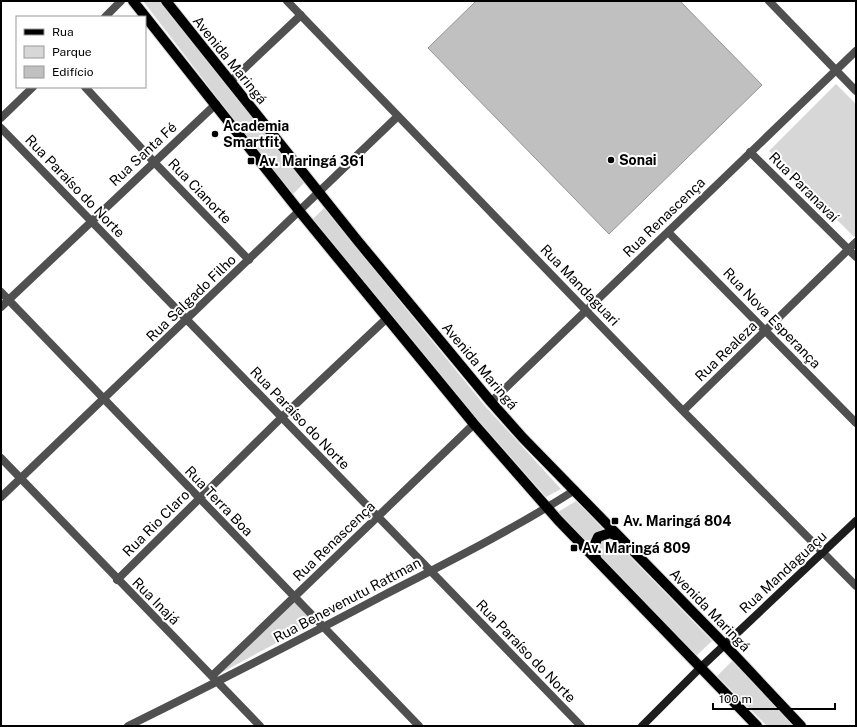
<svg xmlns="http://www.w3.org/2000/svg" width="857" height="727" font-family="'Public Sans',sans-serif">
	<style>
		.green { fill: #d7d7d7 }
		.building { fill: #c0c0c0; stroke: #949494 }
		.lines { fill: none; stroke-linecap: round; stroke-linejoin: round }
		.primary-casing { stroke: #dbdbdb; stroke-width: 12 }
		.street { stroke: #505050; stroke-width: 8 }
		.secondary { stroke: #1d1d1d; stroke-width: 8 }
		.primary { stroke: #000; stroke-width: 10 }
		.poi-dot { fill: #000; stroke: #fff; stroke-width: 1.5 }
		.labels { text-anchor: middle; stroke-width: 4; stroke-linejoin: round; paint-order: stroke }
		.street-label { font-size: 14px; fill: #000; stroke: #fff }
		.poi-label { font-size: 14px; font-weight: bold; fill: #000; stroke: #fff; text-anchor: start }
	</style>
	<rect width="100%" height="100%" fill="#fff"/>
	<!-- green -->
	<path class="green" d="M143,1H160L305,182L292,195Z
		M836,84L856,104V235L854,237L769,151Z
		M324,208L485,406L561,489L546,497L473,414L313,219Z
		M576,501L712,641L696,656L558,512Z
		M292,600L314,623L215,676Z
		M732,661L794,726H767L717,676Z"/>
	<!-- building -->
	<path class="building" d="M476,1H680L762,85L609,234L428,48Z"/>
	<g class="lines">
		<defs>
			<path id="primary" d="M133,1L300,212L474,424L558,520L757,726
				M166,1L357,240L491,402L523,438L725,645L801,726
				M596,558L593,548L598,537L610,533L619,537"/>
		</defs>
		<!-- primary casing -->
		<use href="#primary" class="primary-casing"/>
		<!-- street -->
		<path class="street" d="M287,1L683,411L856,586
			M769,1L856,91
			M105,17L121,1
			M230,82L301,15
			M85,87L153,161L249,260
			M1,118L33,87
			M1,128L581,726
			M750,152L856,257
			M668,232L856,423
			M1,292L419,726
			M1,307L216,104
			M491,402L856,51
			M683,411L856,242
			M1,458L260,726
			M1,497L398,116
			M117,580L281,418L386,319
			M212,676L474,424
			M128,726C214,684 299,640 384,595C448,562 514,529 575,490"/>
		<!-- secondary -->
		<path class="secondary" d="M642,726L700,668L856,521"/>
		<!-- primary -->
		<use href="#primary" class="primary"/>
	</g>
	<!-- markers -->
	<g class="poi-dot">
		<circle cx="215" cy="134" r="4"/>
		<circle cx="611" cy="160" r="4"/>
		<rect x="247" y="157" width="8" height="8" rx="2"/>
		<rect x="611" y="517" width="8" height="8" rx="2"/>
		<rect x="570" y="544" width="8" height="8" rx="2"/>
	</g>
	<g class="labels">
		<!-- street labels -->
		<g class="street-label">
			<text transform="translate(230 60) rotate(51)" y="5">Avenida Maringá</text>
			<text transform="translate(143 154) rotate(-43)" y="5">Rua Santa Fé</text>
			<text transform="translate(75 186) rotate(46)" y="5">Rua Paraíso do Norte</text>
			<text transform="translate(804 187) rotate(45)" y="5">Rua Paranavaí</text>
			<text transform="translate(200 191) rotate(46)" y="5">Rua Cianorte</text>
			<text transform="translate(664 217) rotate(-44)" y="5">Rua Renascença</text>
			<text transform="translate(580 285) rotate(46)" y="5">Rua Mandaguari</text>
			<text transform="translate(191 298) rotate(-44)" y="5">Rua Salgado Filho</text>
			<text transform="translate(772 318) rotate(46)" y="5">Rua Nova Esperança</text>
			<text transform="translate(726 351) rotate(-44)" y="5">Rua Realeza</text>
			<text transform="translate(480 366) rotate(50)" y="5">Avenida Maringá</text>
			<text transform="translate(300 418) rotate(46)" y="5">Rua Paraíso do Norte</text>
			<text transform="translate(219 501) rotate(46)" y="5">Rua Terra Boa</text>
			<text transform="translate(156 523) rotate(-45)" y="5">Rua Rio Claro</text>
			<text transform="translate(334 541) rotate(-44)" y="5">Rua Renascença</text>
			<text transform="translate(783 572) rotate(-43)" y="5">Rua Mandaguaçu</text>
			<text transform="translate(347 600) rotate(-28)" y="5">Rua Benevenutu Rattman</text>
			<text transform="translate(156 601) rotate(45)" y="5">Rua Inajá</text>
			<text transform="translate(710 610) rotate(46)" y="5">Avenida Maringá</text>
			<text transform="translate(526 651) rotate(46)" y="5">Rua Paraíso do Norte</text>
		</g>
		<!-- poi labels -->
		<g class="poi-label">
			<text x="223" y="131">Academia<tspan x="223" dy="16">Smartfit</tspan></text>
			<text x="619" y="165">Sonai</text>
			<text x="259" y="166">Av. Maringá 361</text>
			<text x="623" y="526">Av. Maringá 804</text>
			<text x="582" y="553">Av. Maringá 809</text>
		</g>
	</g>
	<!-- border -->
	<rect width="857" height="727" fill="none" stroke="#000000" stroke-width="4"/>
	<!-- legend -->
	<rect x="16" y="16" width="130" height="72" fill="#ffffff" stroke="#999999"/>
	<rect x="24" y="29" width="20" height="6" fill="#000000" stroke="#999999"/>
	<text x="52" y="36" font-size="12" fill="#000000">Rua</text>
	<rect x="24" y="46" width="20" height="12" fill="#d7d7d7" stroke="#999999"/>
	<text x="52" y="56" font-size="12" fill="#000000">Parque</text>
	<rect x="24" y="66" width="20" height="12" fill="#c0c0c0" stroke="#999999"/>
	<text x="52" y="76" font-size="12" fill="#000000">Edifício</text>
	<!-- scale -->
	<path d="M713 703v6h122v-6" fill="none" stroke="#000000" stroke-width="2"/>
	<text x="719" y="703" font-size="12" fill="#000000" stroke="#ffffff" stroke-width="3" paint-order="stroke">100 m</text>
</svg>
